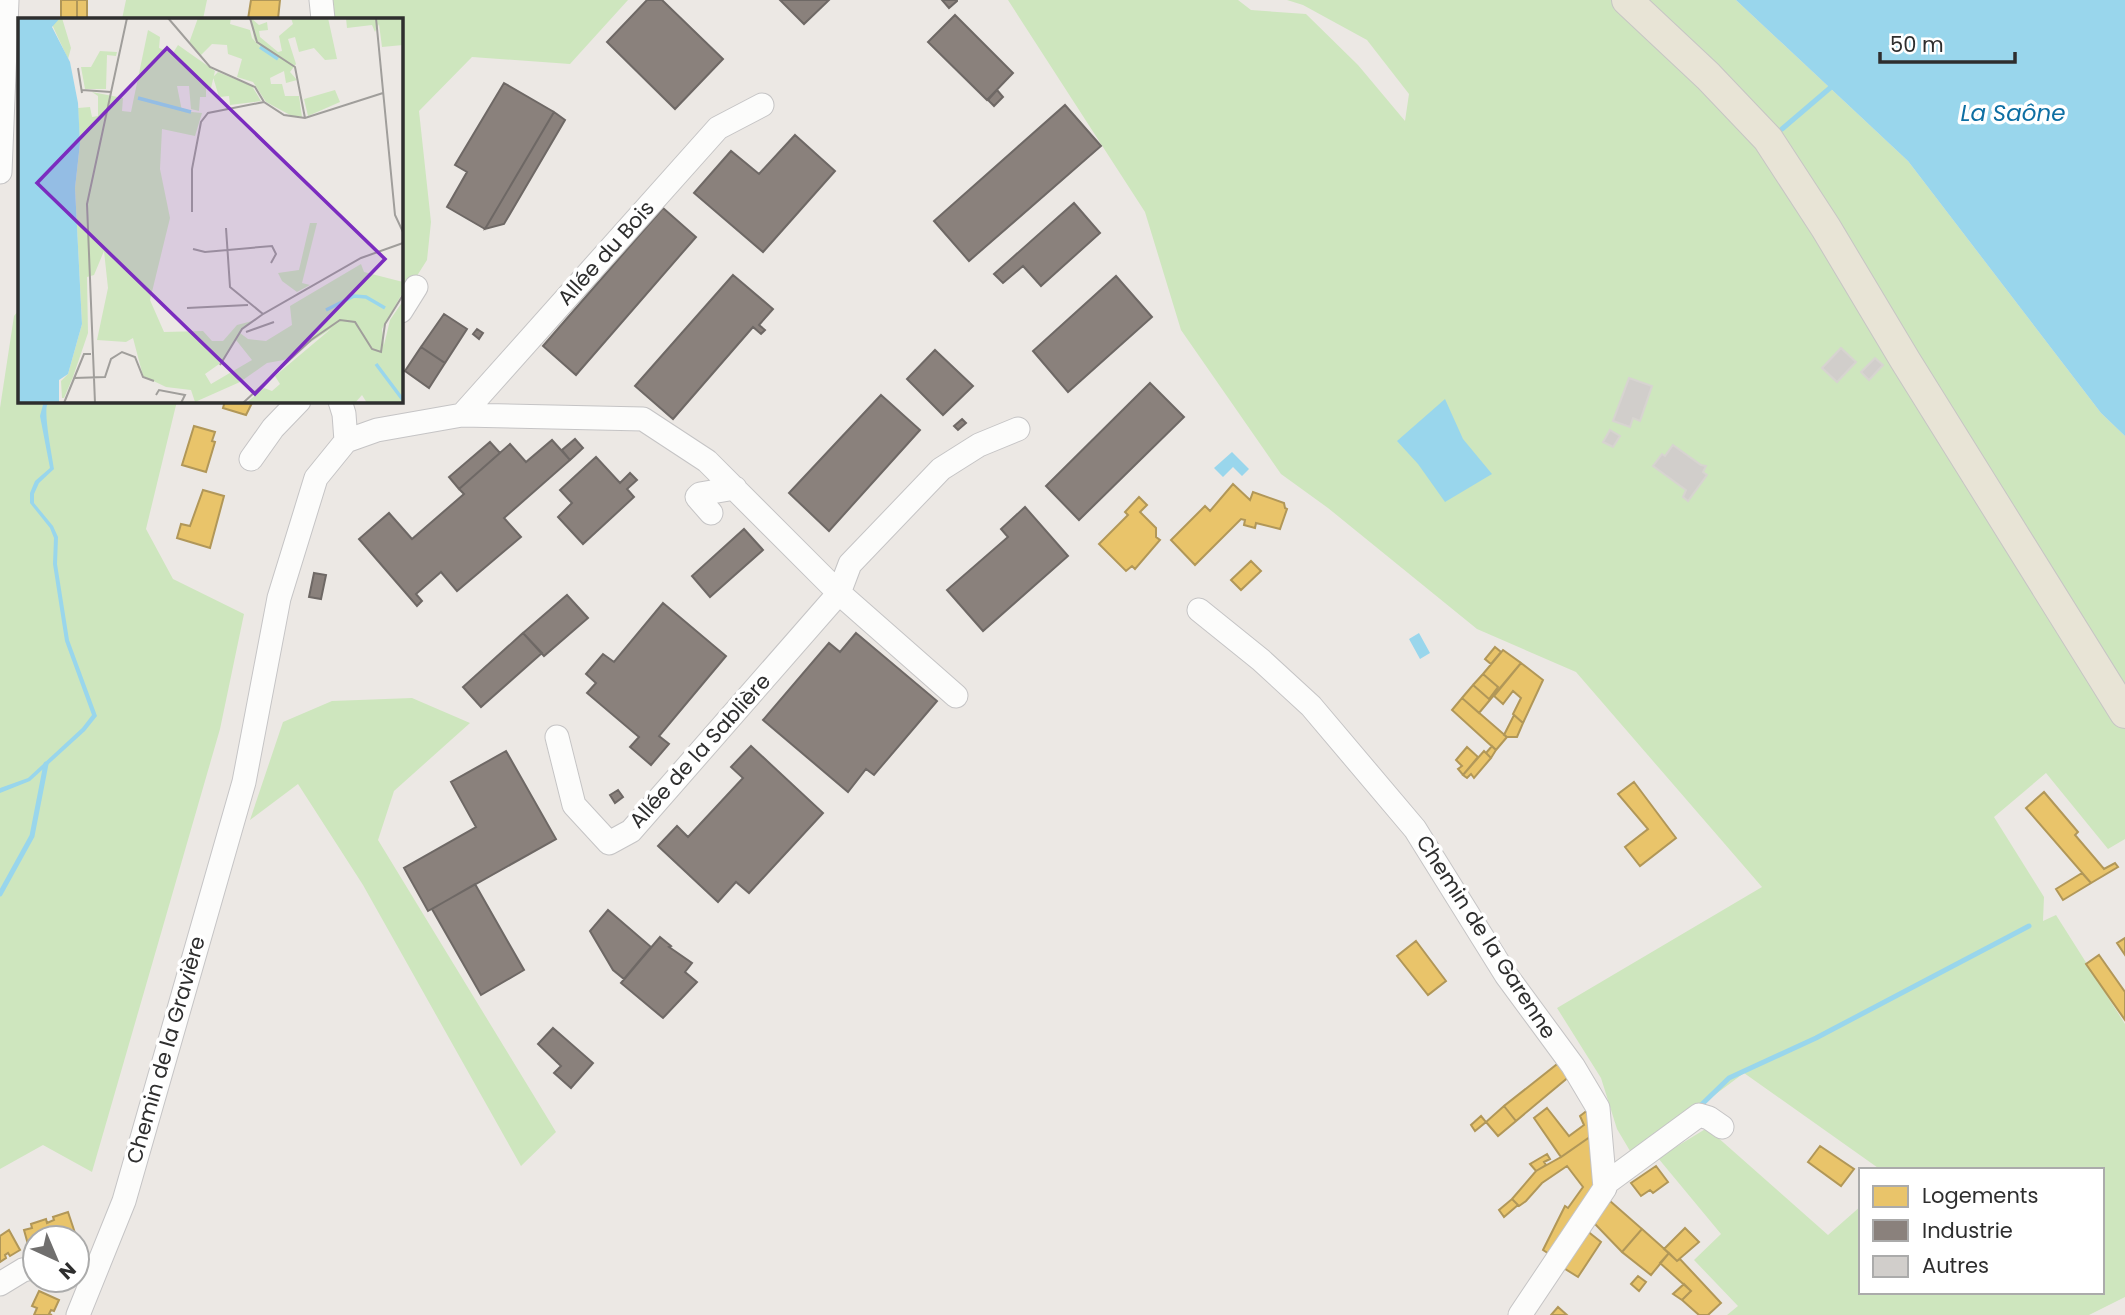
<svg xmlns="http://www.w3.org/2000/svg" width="2125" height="1315" font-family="Poppins,sans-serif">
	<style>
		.green { fill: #cee6be }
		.water { fill: #99d6ec }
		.homes { fill: #e9c46a; stroke: #b19758; stroke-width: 2 }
		.industry { fill: #8a817c; stroke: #6e6865; stroke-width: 2 }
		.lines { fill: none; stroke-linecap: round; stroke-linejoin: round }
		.stream { stroke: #99d6ec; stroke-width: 5 }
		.building { fill: #d1cecb; stroke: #d7d4d0; stroke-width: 2 }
		.minor-casing { stroke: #c5c4c5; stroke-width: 25 }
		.major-casing { stroke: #c6c5c4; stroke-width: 32 }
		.minor { stroke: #fcfcfb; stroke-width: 23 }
		.major { stroke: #e8e4d6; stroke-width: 30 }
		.labels { text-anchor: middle; stroke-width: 7; stroke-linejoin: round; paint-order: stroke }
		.street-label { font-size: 21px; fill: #2e2e2e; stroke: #fff }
		.water-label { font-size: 23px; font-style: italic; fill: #0d6fa3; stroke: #fff }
		.inset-river { fill: none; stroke: #99d6ec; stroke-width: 3.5 }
		.inset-road { fill: none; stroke: #a09e9b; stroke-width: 2 }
		.view { fill: #7b2cbf; fill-opacity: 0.15; stroke: #7b2cbf; stroke-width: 3.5 }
		.inset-edge { fill: none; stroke: #2e2e2e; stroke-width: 3.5 }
	</style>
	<rect width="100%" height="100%" fill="#ece8e4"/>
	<!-- green -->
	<path class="green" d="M126,0H207L203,19H122Z
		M319,0H628L570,64L472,57L419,111L431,222L427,260L401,301V19H324Z
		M1008,0H1238L1251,10L1306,14L1358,65L1405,121L1409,94L1367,40L1303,5L1287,0H1736L1908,161L2101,413L2125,436V839L2108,849L2046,773L1994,817L2044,897L2043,921L2056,915L2125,1024V1297L2089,1315H1727L1738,1306L1694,1260L1721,1234L1658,1158L1707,1128L1828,1235L1861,1206V1292H2102V1170H1881L1744,1073L1633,1156L1617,1129L1601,1078L1557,1008L1762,887L1576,672L1477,629L1328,508L1281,474L1181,330L1145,212Z
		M19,310V401H177L146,529L173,579L244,614L220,729L92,1172L43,1145L0,1169V408L14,316Z
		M412,698L470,723L394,791L378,840L556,1132L521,1166L363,885L298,784L250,820L283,722L332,701Z"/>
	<!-- water -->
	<path class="water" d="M1736,0H2125V436L2101,413L1908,161Z
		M1445,399L1463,439L1492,474L1445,502L1418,464L1397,441Z
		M44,401H54L47,405C44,416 52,455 54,469L39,483L34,494V503L53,526L58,537L57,564L69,640L97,716L85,731L30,781L0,793V788L28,778L82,728L92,715L65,641L53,564L54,538L50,528L30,503V493L35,481L50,468L40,416Z
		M1232,452L1249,469L1242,476L1233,467L1223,477L1214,468Z
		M1419,633L1430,653L1420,659L1409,639Z"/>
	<!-- homes -->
	<path class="homes" d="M61,0H77V19H61Z
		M77,0H87V19H77Z
		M251,0H280L278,19H248Z
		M225,401H253L246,415L223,408Z
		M194,426L215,432L212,441L215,442L206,472L182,465Z
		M1233,484L1250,500L1253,492L1284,503L1285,508L1287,509L1280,529L1256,523L1255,528L1244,525L1245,520L1241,519L1195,565L1171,540L1205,506L1210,511Z
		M203,490L224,496L210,548L177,538L181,524L190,526Z
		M1139,497L1147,505L1140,512L1156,528V537L1160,540L1135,569L1132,566L1126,571L1099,544L1128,515L1125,512Z
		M1251,561L1261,571L1241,590L1231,580Z
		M1495,647L1501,652L1491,664L1485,659Z
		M1503,650L1521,663L1479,713L1462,698L1473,685L1489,699L1498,687L1483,674Z
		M1521,663L1543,680L1523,723L1513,714L1521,698L1513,691L1503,704L1494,696Z
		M1483,674L1498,687L1489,699L1473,685Z
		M1462,698L1507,737L1496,750L1452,710Z
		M1514,715L1523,723L1517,737H1507L1504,735Z
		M1492,746L1496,750L1491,758L1486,753Z
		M1467,747L1478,757L1463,775L1458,769L1462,766L1456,760Z
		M1484,751L1491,758L1474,778L1471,774L1467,778L1463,775Z
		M1634,782L1676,838L1640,866L1625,847L1648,829L1618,794Z
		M2044,792L2078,832L2075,835L2104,869L2115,863L2118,867L2091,883L2026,808Z
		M2082,873L2091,883L2063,900L2056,889Z
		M2125,938V955L2117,943Z
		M1416,941L1446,981L1428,995L1397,956Z
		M2099,955L2125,992V1020L2086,964Z
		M1561,1061L1571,1075L1516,1121L1504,1106Z
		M1504,1106L1516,1121L1498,1136L1486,1122Z
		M1547,1108L1569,1136L1584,1125L1580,1116L1589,1109L1594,1134L1561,1157L1534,1118Z
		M1481,1116L1486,1122L1475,1131L1471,1125Z
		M1594,1134L1596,1187L1554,1257L1543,1250L1565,1206L1568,1208L1583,1187L1567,1166L1542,1183L1526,1201L1519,1206L1512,1199L1536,1171L1561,1157Z
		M1820,1146L1854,1169L1841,1186L1808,1162Z
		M1547,1154L1550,1159L1544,1162L1546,1165L1536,1171L1530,1164Z
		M1656,1166L1668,1182L1653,1193L1650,1190L1641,1196L1631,1183Z
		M1512,1199L1518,1205L1504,1217L1499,1210Z
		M1610,1201L1642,1229L1622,1252L1593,1222Z
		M68,1212L75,1233L65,1236L64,1233L60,1234V1238H35V1246L29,1248L24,1230L32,1228L31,1224L46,1219L47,1223L54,1220L53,1217Z
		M1685,1228L1699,1242L1677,1261L1664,1249Z
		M1642,1229L1669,1253L1651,1275L1622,1252Z
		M9,1230L20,1250L10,1256L8,1253L5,1255L6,1258L0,1262V1236Z
		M1586,1230L1601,1242L1578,1277L1562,1267Z
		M1669,1253L1677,1261L1680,1259L1721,1303L1708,1315H1699L1682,1300L1691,1291L1660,1263Z
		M1638,1276L1646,1282L1639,1291L1631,1284Z
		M1684,1284L1691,1291L1682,1300L1673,1294Z
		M39,1291L59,1300L54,1311L51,1310L49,1314L52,1315H34L37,1308L32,1306Z
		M1558,1307L1567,1315H1551Z"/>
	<!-- industry -->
	<path class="industry" d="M647,0H662L723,59L675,109L607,42Z
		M780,0H829L804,24Z
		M942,0H957V1L949,8Z
		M955,15L1013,73L987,100L928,42Z
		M504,83L554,112L485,229L447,207L467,172L455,165Z
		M997,90L1003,97L994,106L988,100Z
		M1065,105L1101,146L969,261L934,221Z
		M554,112L565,120L504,224L485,229Z
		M795,135L835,171L763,252L694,193L731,151L759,174Z
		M1074,203L1100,233L1041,286L1023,266L1003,283L994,274Z
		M663,208L696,237L576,375L543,346Z
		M733,275L773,309L759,325L765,330L761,334L753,327L673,419L635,386Z
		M1116,276L1152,317L1068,392L1033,351Z
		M444,314L467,329L445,363L421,347Z
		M477,329L483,333L479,339L473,334Z
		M421,347L445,363L429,388L405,371Z
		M935,350L973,386L943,415L907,379Z
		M1150,383L1184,417L1079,520L1046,486Z
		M881,395L920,430L829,531L789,493Z
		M962,419L966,423L958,430L954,426Z
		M575,439L583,448L570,460L562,450Z
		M552,440L570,460L504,518L521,537L457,591L441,572L416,594L422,601L417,606L359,539L389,513L412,539L464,494L459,489L510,444L526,462Z
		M490,442L500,453L459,489L449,477Z
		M596,457L620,483L630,473L637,480L627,489L634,497L583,544L558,517L572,503L560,490Z
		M1025,507L1068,556L983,631L947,590L1008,537L1001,529Z
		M744,529L763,550L710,597L692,576Z
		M314,573L326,575L321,599L309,597Z
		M567,595L588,618L544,656L523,633Z
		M663,603L726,656L659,736L669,744L651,765L630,747L639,737L587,693L596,683L586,674L603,654L614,662Z
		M523,633L542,653L481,707L463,687Z
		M856,633L937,701L874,775L866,769L848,792L763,720L829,643L840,652Z
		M751,746L823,813L749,893L736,882L718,902L658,846L677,826L688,837L743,778L731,767Z
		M506,751L556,839L428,911L404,868L476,827L451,782Z
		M618,790L623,797L615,803L610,795Z
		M475,884L524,970L481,995L432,909Z
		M608,910L651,947L624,979L613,970L590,931Z
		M660,937L671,946L669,947L692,963L685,972L697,982L663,1018L621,983Z
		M553,1028L593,1063L571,1088L554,1073L561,1066L538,1044Z"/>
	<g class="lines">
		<!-- stream -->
		<path class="stream" d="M1782,129L1830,88
			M0,894L32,836L46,764
			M1697,1109L1729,1078L1816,1038L2029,926"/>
	</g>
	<!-- building -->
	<path class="building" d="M1841,348L1856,362L1837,382L1822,368Z
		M1875,358L1883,365L1869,380L1861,372Z
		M1629,378L1652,386L1640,421L1633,418L1630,427L1613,421Z
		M1610,430L1620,436L1613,447L1603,442Z
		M1673,445L1701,465L1706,466L1703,472L1707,475L1688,501L1683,497L1686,490L1653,466L1662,454L1665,456Z"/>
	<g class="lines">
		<defs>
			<path id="minor" d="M321,0L323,19
				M0,172L7,0
				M401,311L416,287
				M340,401L344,414L346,441
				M462,415L718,128L762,105
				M251,459L273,428L299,401
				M711,513L697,497L700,494L735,488
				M1199,610L1261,660L1311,706L1415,829L1506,975L1573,1066L1598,1108L1605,1188L1520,1315
				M557,737L574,805L609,843L631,831L839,593L850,564L941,469L979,445L1018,429
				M1605,1184L1699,1115L1709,1118L1722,1127
				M0,1284L23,1270L35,1267
				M78,1315L124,1201L244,782L279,598L316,478L346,441L377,430L462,415L643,419L707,461L839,593L956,696"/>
			<path id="major" d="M1627,0L1708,76L1768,139L1826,228L1905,360L2125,713"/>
		</defs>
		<!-- minor casing -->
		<use href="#minor" class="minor-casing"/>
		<!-- major casing -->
		<use href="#major" class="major-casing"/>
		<!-- minor -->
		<use href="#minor" class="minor"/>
		<!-- major -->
		<use href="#major" class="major"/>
	</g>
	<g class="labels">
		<!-- street labels -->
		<g class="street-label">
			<text transform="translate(606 253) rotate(-48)" y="7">Allée du Bois</text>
			<text transform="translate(700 751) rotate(-48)" y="7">Allée de la Sablière</text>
			<text transform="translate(1486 937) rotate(57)" y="7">Chemin de la Garenne</text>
			<text transform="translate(166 1050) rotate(-74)" y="7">Chemin de la Gravière</text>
		</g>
		<!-- water labels -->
		<g class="water-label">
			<text x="2013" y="121">La Saône</text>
		</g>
	</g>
	<!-- overview -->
	<g transform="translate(18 18)">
		<rect width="385" height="385" fill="#ece8e4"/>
		<path d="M31,0H44L53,30L50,41ZM180,0H213L212,6L232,12L234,20L245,32L236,21L233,0L241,7L249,4L250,12L241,13L242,19L260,34L264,33L261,18L275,6L273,0H310L319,41L307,42L296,30L281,34L277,19L270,21L278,46L272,54L279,62L268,65L266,53L252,60L253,66H264L267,78H281L284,99L274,98L248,84L235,64L219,59L224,41L210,36L209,27L194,26L183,37L171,25ZM328,0H385V27L364,29L361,6L357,14L354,7L329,10ZM130,12L142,19L141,30L155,35L160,27L197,53L193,70H188V79H182L181,93L173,91L171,68H159L164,93L184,95L177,118L144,111L142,151L152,200L132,282L146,314L185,313L194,323H205L219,307L238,302L224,310L204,344L187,356L193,366L234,342L218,322L222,315L230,321L248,323L274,307L272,288L343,246L346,254L385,264V274L364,311L366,327L372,302L385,283V385H349L344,377L337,385H228L246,370L254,373L262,366L257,358L314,310L266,342L249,345L222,364L177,384L173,372L148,369L125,358L115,320L108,324L79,322L90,270L86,233L76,257L69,259L70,315L55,359L46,380H44L43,363L50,356L64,306L57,170L62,125L60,90L72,89L74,99L80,98V78L74,74L105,80L104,93L113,94ZM82,33L99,34L98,38L89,37L88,71H67L63,49H73ZM200,54L234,68L243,83L212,87L211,78L201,79L195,59ZM317,72L322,84L290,98L286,81ZM292,205H299L284,265L292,267L279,274L264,263L260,255L281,252Z" fill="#cee6be"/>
		<path d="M0,0H42L34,9L52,44L60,85L62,125L57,170L64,306L50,356L41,362V385H0Z" fill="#99d6ec"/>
		<path class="inset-river" d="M242,29L260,41M120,80L173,94M308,292L336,278L348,279L367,290M358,346L385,382"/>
		<path class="inset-road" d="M150,0L192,49L237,69L246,84L266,97L287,100L365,75M232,0L239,24L277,49L287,100M358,0L377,197L385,214M60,50L64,75M64,72L93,74M174,194V151L183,104L190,95L246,84M208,210L212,269L245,296L343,240L385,225M175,231L187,234L254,228L258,236L253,245M169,290L230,287M228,314L256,304M202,347L224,311L245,296M56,360L87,359L93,341L104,334L117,339L125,359L136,363M138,377L141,372L167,377L163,385M46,385L66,336H73M77,385L69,186L109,0M225,385L293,322L322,302L337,304L354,331L363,334L367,306L385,277"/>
		<path class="view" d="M149,30L367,241L237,376L19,165Z"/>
		<rect width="385" height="385" class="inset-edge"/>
	</g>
	<!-- legend -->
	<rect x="1859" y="1168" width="245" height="126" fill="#ffffff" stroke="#ababab" stroke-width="2"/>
	<rect x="1873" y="1186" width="35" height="21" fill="#e9c46a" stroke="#ababab" stroke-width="2"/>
	<text x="1922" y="1203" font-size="21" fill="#2e2e2e">Logements</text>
	<rect x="1873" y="1220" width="35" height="21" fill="#8a817c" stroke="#ababab" stroke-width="2"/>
	<text x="1922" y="1238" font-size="21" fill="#2e2e2e">Industrie</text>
	<rect x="1873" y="1256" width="35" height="21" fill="#d1cecb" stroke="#ababab" stroke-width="2"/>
	<text x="1922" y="1273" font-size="21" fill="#2e2e2e">Autres</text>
	<!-- north arrow -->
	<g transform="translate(56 1259) rotate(136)"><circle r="33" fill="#ffffff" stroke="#ababab" stroke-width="2"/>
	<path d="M0-5L12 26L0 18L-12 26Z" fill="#706f6e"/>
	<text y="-10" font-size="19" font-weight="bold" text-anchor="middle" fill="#2e2e2e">N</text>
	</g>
	<!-- scale -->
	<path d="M1880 52v10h135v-10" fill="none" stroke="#2e2e2e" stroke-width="3.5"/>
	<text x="1890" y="52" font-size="21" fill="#2e2e2e" stroke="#ffffff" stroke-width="5" paint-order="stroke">50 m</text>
</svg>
